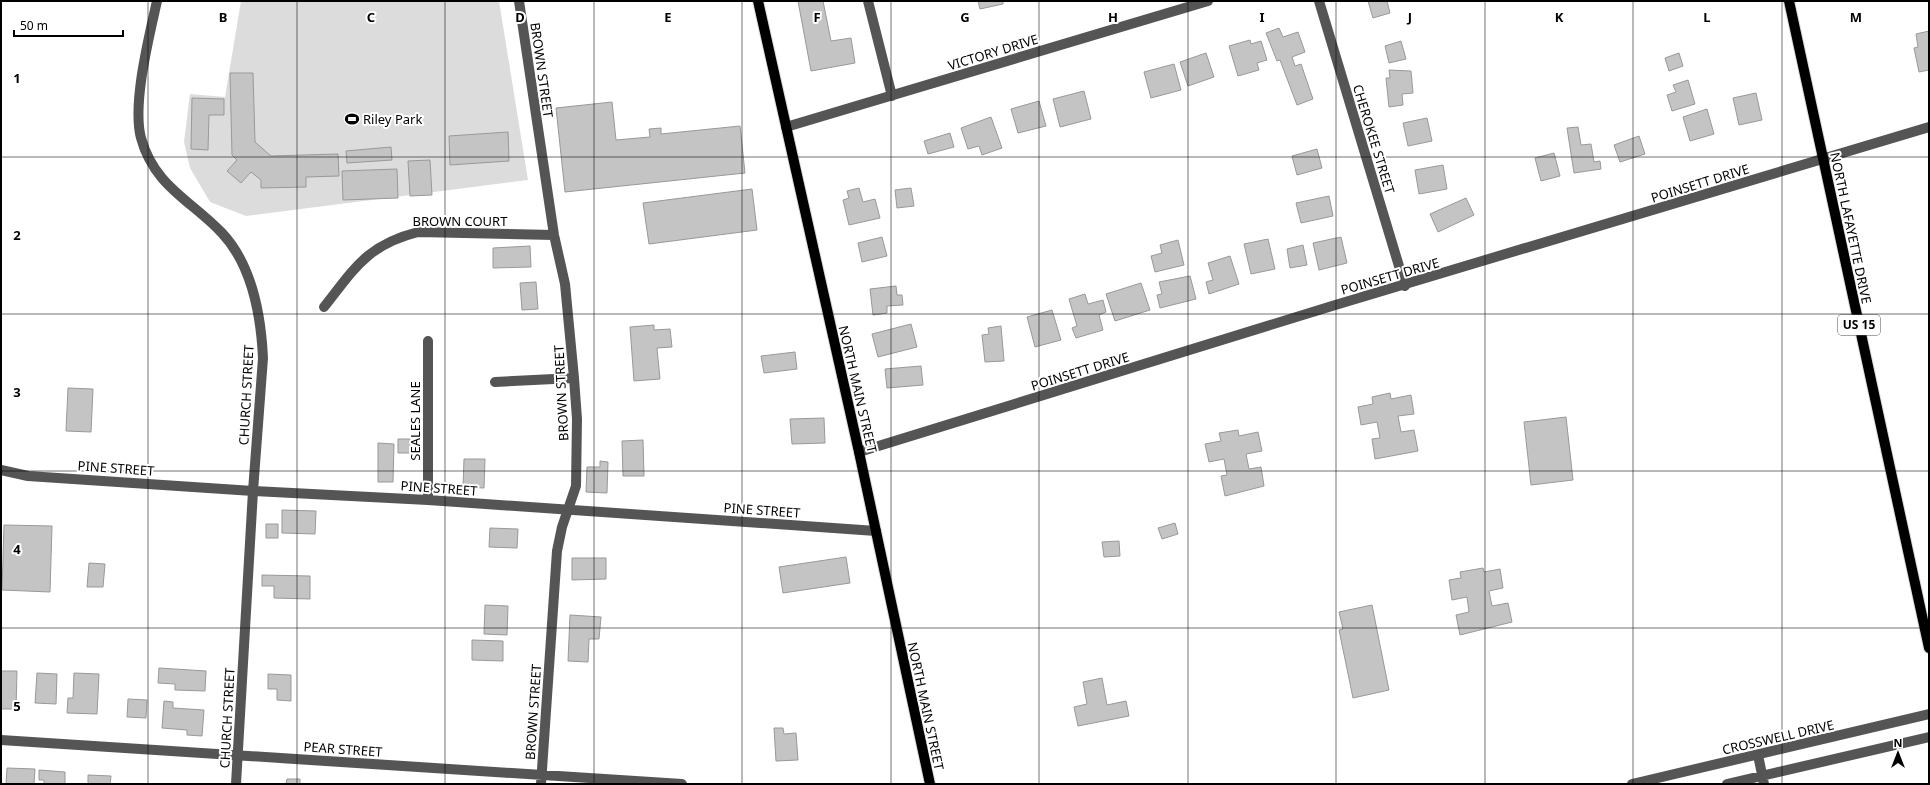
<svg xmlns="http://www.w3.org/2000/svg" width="1930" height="785" font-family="'Noto Sans',sans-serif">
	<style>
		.green { fill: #dcdcdc }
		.building { fill: #c4c4c4; stroke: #999 }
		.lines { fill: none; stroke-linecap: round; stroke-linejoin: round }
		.major-casing { stroke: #dbdbdb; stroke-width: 12 }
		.minor { stroke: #555; stroke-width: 10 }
		.major { stroke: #000; stroke-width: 10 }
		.grid { fill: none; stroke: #000; stroke-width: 1; stroke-opacity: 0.55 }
		.labels { text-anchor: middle; stroke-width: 4; stroke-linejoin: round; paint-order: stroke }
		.shield { fill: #fff; stroke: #4c4c4c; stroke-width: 1 }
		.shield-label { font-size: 12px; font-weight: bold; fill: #000 }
		.street-label { font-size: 13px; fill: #000; stroke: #fff }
		.poi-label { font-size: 13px; fill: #000; stroke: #fff; text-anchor: start }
		.grid-label { font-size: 13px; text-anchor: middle; font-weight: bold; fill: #000; stroke: #fff; stroke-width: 4; stroke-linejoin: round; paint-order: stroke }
	</style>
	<rect width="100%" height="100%" fill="#fff"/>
	<!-- green -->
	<path class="green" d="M241,1H499L528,180L246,216L210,202L190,168L184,142L190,94L225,97Z"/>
	<!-- building -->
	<path class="building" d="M798,1H823L831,41L851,38L855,63L811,71Z
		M978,1H1003V4L980,9Z
		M1368,1H1387L1390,13L1373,18Z
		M1279,28L1283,37L1298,32L1305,52L1292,57L1295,66L1301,64L1313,99L1297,105L1280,60L1277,61L1266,33Z
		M1929,31V70L1919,72L1914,48L1918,47L1916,34Z
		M1250,40L1251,44L1261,41L1267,60L1257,63L1259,70L1238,76L1229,46Z
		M1401,41L1406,59L1389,63L1385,46Z
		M1206,53L1214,77L1188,86L1180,62Z
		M1679,53L1683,66L1669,71L1665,58Z
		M1174,64L1181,90L1151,98L1144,72Z
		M1389,70L1411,71L1413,93L1402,94L1403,105L1389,107L1386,78H1390Z
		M230,73H253L255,142L271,156L338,154L339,176L306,177V187L261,188V180L251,172L241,183L227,171L237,160L232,155Z
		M1688,80L1695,104L1672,111L1667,95L1676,92L1673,85Z
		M1084,91L1091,119L1060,127L1053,99Z
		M1756,93L1762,120L1739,125L1733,98Z
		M192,98L224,99V115H209L208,150L191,149Z
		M1039,101L1046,126L1018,133L1011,109Z
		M612,102L616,140L650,137L649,129L661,128V134L740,126L745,173L565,192L556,108Z
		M1707,109L1714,134L1690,141L1683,117Z
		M991,117L1002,148L982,155L979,146L968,149L961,128Z
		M1427,118L1432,141L1408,146L1403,123Z
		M1578,127L1581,145L1591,144L1594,162L1600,161L1601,169L1574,173L1567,128Z
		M508,132L509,161L450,165L449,136Z
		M950,133L954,147L928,154L924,141Z
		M1639,136L1645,154L1620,162L1614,145Z
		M391,147L392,160L347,163L346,151Z
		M1317,149L1322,168L1297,175L1292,156Z
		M1554,153L1560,176L1541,181L1535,158Z
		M430,160L432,195L410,196L408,161Z
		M1443,165L1447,189L1419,194L1415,170Z
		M397,169L398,198L343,200L342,171Z
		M859,188L863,202L875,199L880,218L849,225L843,200L849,198L847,191Z
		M911,188L914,206L897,208L895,190Z
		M752,189L757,230L649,244L643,203Z
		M1329,196L1333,216L1301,223L1296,203Z
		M1466,198L1474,215L1438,232L1430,214Z
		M882,237L887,256L862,262L858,243Z
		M1341,237L1347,263L1319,270L1313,243Z
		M1268,239L1275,269L1251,274L1244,244Z
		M1178,240L1184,265L1155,272L1151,256L1162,253L1160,245Z
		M1303,245L1307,265L1290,268L1287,249Z
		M530,246L531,267L493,268V248Z
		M1230,256L1239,284L1209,294L1206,282L1213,280L1208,263Z
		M1190,276L1196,299L1160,308L1157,295L1162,294L1159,282Z
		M536,282L538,309L522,310L520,283Z
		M1141,283L1150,310L1115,321L1106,294Z
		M896,286L897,295H902L903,305L887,306V313L873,315L870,289Z
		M1085,294L1088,304L1103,300L1106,312L1099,315L1103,330L1076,338L1072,328L1077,326L1069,299Z
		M1052,310L1061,340L1035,347L1027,317Z
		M911,324L917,347L878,357L872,334Z
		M654,325V330L670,329L672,347L657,348L660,379L634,381L630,327Z
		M1001,326L1004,361L985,362L982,335L989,334L988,328Z
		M795,352L797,369L764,373L761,356Z
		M921,366L923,385L887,388L885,369Z
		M68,388L93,389L91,432L66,431Z
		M1390,393L1391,399L1411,395L1414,414L1398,416L1401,432L1414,430L1418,451L1375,459L1372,439L1380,438L1377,422L1361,425L1358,407L1373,404L1372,397Z
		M1566,417L1573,480L1531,485L1524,422Z
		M824,418L825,443L792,444L790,419Z
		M1238,430L1239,436L1258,432L1262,451L1246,454L1249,469L1261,467L1264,486L1225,496L1221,476L1227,475L1224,459L1209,462L1205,444L1221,441L1219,433Z
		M398,439H410V453H398Z
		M643,440L644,476H623L622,441Z
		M378,443L394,444L393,482H378Z
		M464,459H485L484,488L463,487Z
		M600,461L608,462L607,493L586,492L587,467H600Z
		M282,510L316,511L315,534L282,533Z
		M1175,523L1178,534L1162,539L1158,528Z
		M266,524H278V538H266Z
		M4,525L52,526L50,592L2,590Z
		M490,528L518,529L517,548L489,547Z
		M1119,541L1120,556L1104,557L1102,542Z
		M846,557L850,583L783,593L779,567Z
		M572,558H606V579L572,580Z
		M89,563L105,564L103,587H87Z
		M1483,568L1484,572L1500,569L1503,588L1489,591L1492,606L1508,603L1512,622L1460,635L1456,615L1469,612L1467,597L1452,600L1449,580L1461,578L1460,572Z
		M262,575L310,576V599L274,598V586H262Z
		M485,605L508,606L507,635L484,634Z
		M1372,605L1389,690L1353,698L1339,630L1343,629L1339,612Z
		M570,615L601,617L599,639H589L588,662L568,661Z
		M472,640L503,641V661L472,660Z
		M159,668L206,671L205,691L175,690V684L158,683Z
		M1,671H17L16,709H1Z
		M37,673L57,674L56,704L35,703Z
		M74,673L99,674L97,714L67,713L68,698H73Z
		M268,674L291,675V701L277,700V689H268Z
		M1102,678L1107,705L1126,701L1129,716L1078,726L1074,707L1087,704L1083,682Z
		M128,699L147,700L146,718L127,717Z
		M164,701L173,702V708L204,710L202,736L187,735V730L162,728Z
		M774,728H783L784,734L796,733L798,760L776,761Z
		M7,768L35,769L34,784H6Z
		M39,770L65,772V784H44V780H39Z
		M88,775L111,776L110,784H88Z
		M287,779H300V784H286Z"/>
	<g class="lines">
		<defs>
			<path id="major" d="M758,1L859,452L930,784
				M1789,1L1929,648"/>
		</defs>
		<!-- major casing -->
		<use href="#major" class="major-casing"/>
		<!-- minor -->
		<path class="minor" d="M157,1C149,37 132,104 141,138C154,186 192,201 222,233C252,265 261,316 263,358L253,491L236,784
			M519,1L554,235L565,284L574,378L577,419L576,486L562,527L557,551L541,784
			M868,1L892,96
			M1319,1L1405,286
			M786,127L1208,1
			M324,307C355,268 367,245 418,232L554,235
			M495,382L574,378
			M859,452L1332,306L1929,127
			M1,470L28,476L253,491L428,500L876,531
			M428,500V341
			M1,740L682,784
			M1758,755L1764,784
			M1632,784L1929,714
			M1727,784L1929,737"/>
		<!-- major -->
		<use href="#major" class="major"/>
	</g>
	<!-- grid -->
	<path class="grid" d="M148,1V784M297,1V784M445,1V784M594,1V784M742,1V784M891,1V784M1039,1V784M1188,1V784M1336,1V784M1485,1V784M1633,1V784M1782,1V784M1,157H1929M1,314H1929M1,471H1929M1,628H1929"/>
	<!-- icons -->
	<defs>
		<symbol id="stadium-bare" viewBox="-9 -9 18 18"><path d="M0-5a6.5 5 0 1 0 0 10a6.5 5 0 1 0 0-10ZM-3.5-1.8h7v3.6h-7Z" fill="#000" stroke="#fff" stroke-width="2.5" paint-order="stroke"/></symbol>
	</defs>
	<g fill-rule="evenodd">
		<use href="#stadium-bare" x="342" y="109" width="20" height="20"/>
	</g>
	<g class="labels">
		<!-- shield labels -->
		<rect class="shield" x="1838" y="315" width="42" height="20" rx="3"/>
		<g class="shield-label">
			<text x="1859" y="329">US 15</text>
		</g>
		<!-- street labels -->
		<g class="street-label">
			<text transform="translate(993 52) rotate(-17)" y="5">VICTORY DRIVE</text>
			<text transform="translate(542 70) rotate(82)" y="5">BROWN STREET</text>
			<text transform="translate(1374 139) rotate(73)" y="5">CHEROKEE STREET</text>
			<text transform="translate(1700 183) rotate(-17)" y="5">POINSETT DRIVE</text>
			<text x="460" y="226">BROWN COURT</text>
			<text transform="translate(1851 228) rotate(78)" y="5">NORTH LAFAYETTE DRIVE</text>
			<text transform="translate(1390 276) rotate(-16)" y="5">POINSETT DRIVE</text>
			<text transform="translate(1080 371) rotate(-17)" y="5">POINSETT DRIVE</text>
			<text transform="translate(858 389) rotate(77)" y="5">NORTH MAIN STREET</text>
			<text transform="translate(561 393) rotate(-93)" y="5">BROWN STREET</text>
			<text transform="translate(246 395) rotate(-87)" y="5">CHURCH STREET</text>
			<text transform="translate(415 421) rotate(-90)" y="5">SEALES LANE</text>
			<text transform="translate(116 468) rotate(4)" y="5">PINE STREET</text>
			<text transform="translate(439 488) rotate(4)" y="5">PINE STREET</text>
			<text transform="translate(762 510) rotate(4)" y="5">PINE STREET</text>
			<text transform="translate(926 706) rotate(78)" y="5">NORTH MAIN STREET</text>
			<text transform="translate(533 712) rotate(-86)" y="5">BROWN STREET</text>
			<text transform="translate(227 718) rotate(-87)" y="5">CHURCH STREET</text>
			<text transform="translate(1778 737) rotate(-13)" y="5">CROSSWELL DRIVE</text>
			<text transform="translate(343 749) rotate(4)" y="5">PEAR STREET</text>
		</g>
		<!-- poi labels -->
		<g class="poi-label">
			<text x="363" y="124">Riley Park</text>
		</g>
	</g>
	<g class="grid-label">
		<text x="223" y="22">B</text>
		<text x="371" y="22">C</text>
		<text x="520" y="22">D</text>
		<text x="668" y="22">E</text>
		<text x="817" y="22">F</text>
		<text x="965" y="22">G</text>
		<text x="1113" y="22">H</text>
		<text x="1262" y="22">I</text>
		<text x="1410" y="22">J</text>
		<text x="1559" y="22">K</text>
		<text x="1707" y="22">L</text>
		<text x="1856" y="22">M</text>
		<text x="17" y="83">1</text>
		<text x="17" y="240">2</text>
		<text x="17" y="397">3</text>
		<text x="17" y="554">4</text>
		<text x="17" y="711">5</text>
	</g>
	<!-- border -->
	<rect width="1930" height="785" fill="none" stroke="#000000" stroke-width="4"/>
	<!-- north arrow -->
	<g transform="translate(1898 753)" stroke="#ffffff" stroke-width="3" paint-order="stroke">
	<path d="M0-3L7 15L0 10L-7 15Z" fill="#000000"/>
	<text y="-6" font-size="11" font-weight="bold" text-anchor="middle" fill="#000000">N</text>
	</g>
	<!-- scale -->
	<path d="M14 30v6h109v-6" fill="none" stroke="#000000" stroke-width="2"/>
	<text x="20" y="30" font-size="12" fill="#000000" stroke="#ffffff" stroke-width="3" paint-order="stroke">50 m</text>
</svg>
